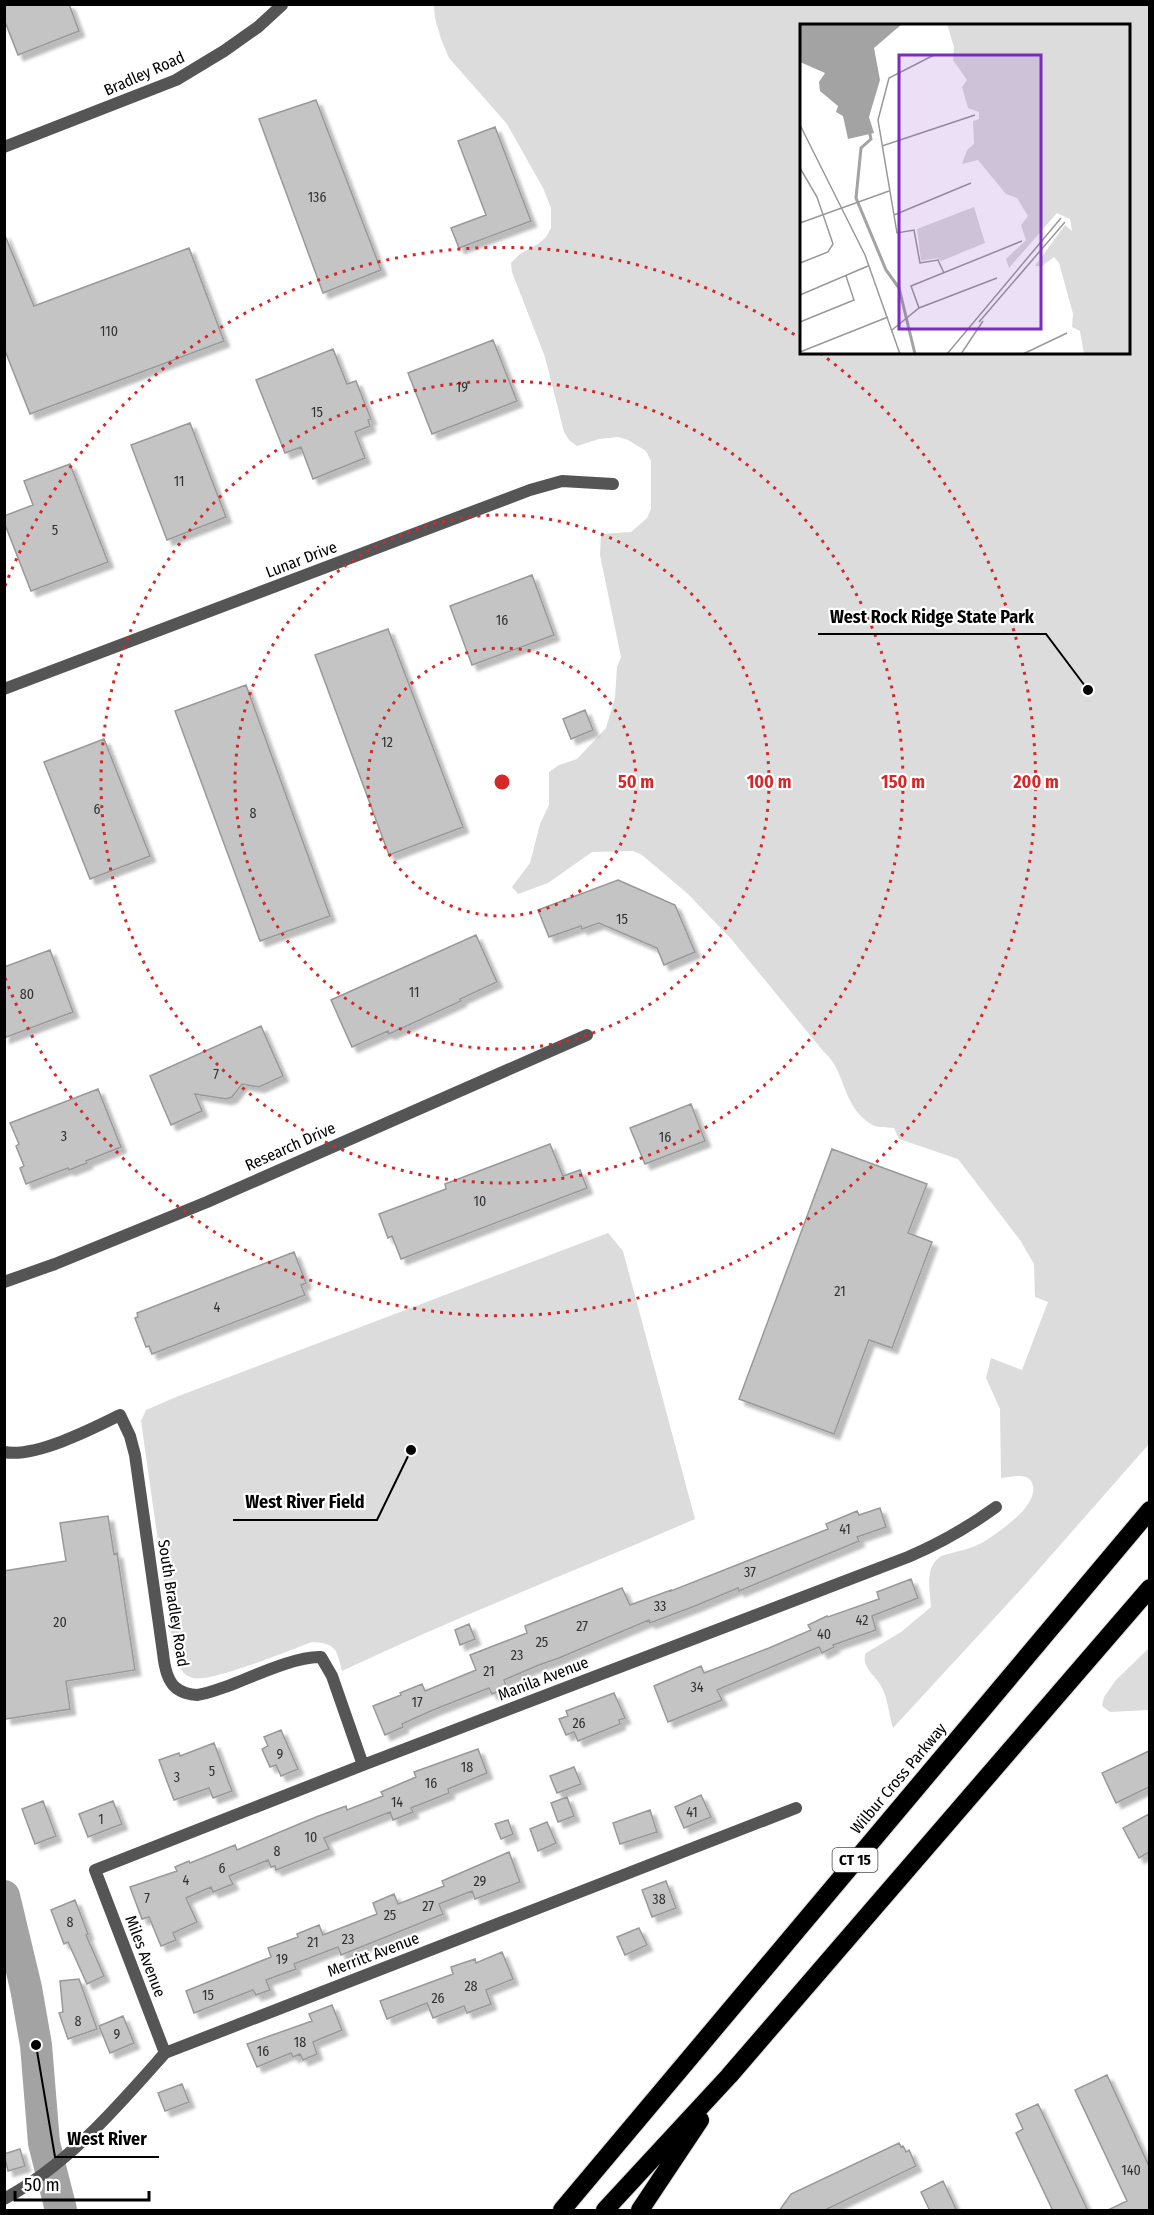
<svg xmlns="http://www.w3.org/2000/svg" width="1154" height="2215" font-family="'Fira Sans Condensed',sans-serif">
	<style>
		.green { fill: #dcdcdc; fill-rule: evenodd }
		.lines { fill: none; stroke-linecap: round; stroke-linejoin: round }
		.river { stroke: #a3a3a3; stroke-width: 32 }
		.building { fill: #c4c4c4; stroke: #999; stroke-width: 1.5; filter: url(#shadow) }
		.motorway-casing { stroke: #dbdbdb; stroke-width: 20 }
		.minor { stroke: #555; stroke-width: 12 }
		.motorway { stroke: #000; stroke-width: 18 }
		.ring { fill: none; stroke: #d62828; stroke-width: 3; stroke-dasharray: 3 6 }
		.labels { text-anchor: middle; stroke-width: 4.5; stroke-linejoin: round; paint-order: stroke }
		.number-label { font-size: 14px; fill: #313131 }
		.shield { fill: #fff; stroke: #4c4c4c; stroke-width: 1.5 }
		.shield-label { font-size: 15px; font-weight: bold; fill: #000 }
		.street-label { font-size: 16px; fill: #000; stroke: #fff }
		.inset-river { fill: none; stroke: #a3a3a3; stroke-width: 3 }
		.inset-road { fill: none; stroke: #999; stroke-width: 1.5 }
		.view { fill: #7b2cbf; fill-opacity: 0.15; stroke: #7b2cbf; stroke-width: 3 }
		.inset-edge { fill: none; stroke: #000; stroke-width: 3 }
		.centre { fill: #d62828; stroke: #fff; stroke-width: 3 }
		.ring-label { font-size: 18px; text-anchor: middle; font-weight: bold; fill: #d62828; stroke: #fff; stroke-width: 4.5; stroke-linejoin: round; paint-order: stroke }
		.leader { fill: none; stroke: #000; stroke-width: 2 }
		.callout-dot { fill: #000; stroke: #fff; stroke-width: 2 }
		.callout-label { font-size: 18px; text-anchor: middle; font-weight: bold; fill: #000; stroke: #fff; stroke-width: 4.5; stroke-linejoin: round; paint-order: stroke }
	</style>
	<defs>
		<filter id="shadow"><feDropShadow dx="5.5" dy="5.5" stdDeviation="1.5" flood-color="#0004"/></filter>
	</defs>
	<rect width="100%" height="100%" fill="#fff"/>
	<!-- green -->
	<path class="green" d="M434,5H1149V1444L1025,1585L893,1728C889,1715 888,1698 881,1686C875,1675 860,1666 866,1653L901,1632L931,1607C930,1588 924,1568 941,1556C955,1552 972,1549 985,1541C1000,1531 1037,1507 1033,1486C1030,1471 1012,1477 1001,1478L1000,1409L986,1378L991,1358L1022,1370L1048,1302L1035,1297L1034,1264L1020,1240L958,1159L899,1139L894,1128C887,1127 876,1128 871,1124C841,1106 847,1071 823,1051L732,940L688,894L642,855L633,851L592,852L548,883L518,894L512,887L530,863L540,824L549,805V772L559,765L577,759L606,728L615,698L617,667L621,657L600,555L601,534L631,532L647,518L651,509V461L646,451L628,440L618,437L599,439L577,446L569,440L564,432L545,357L512,272L511,263L520,254L538,244L546,237L551,228V208L543,188L507,124L449,58L441,39L435,18ZM802,26H1128V352H802Z
		M608,1233L623,1251L695,1519C578,1570 458,1616 342,1671C337,1650 336,1643 312,1642C290,1650 211,1683 193,1678C181,1675 178,1664 174,1654L141,1421L146,1410L176,1397Z
		M1149,1648V1710L1110,1712L1102,1706L1104,1697L1116,1680Z"/>
	<g class="lines">
		<!-- river -->
		<path class="river" d="M4,1896L26,1988L36,2045L44,2143L61,2210"/>
	</g>
	<!-- building -->
	<path class="building" d="M4,4H69L79,31L18,55L4,19Z
		M316,100L381,270L323,293L259,119Z
		M495,127L531,221L459,248L451,228L486,215L458,141Z
		M4,233L34,306L189,248L224,341L30,414L4,348Z
		M493,340L517,401L432,434L408,373Z
		M333,349L347,384L356,381L371,419L368,420L370,426L355,432L365,458L313,479L301,447L285,453L256,380Z
		M190,423L226,517L167,540L131,445Z
		M70,464L108,562L31,591L4,522V516L33,505L24,481Z
		M532,575L554,635L472,665L450,606Z
		M388,629L463,827L389,855L315,655Z
		M246,685L330,916L260,941L175,711Z
		M585,710L593,730L571,739L563,719Z
		M104,739L150,856L90,879L44,762Z
		M618,880L675,905L695,952L664,965L657,948L599,923L582,929L581,926L549,937L538,910Z
		M476,935L497,982L460,999L461,1001L389,1034L388,1031L352,1047L331,1000Z
		M50,950L73,1012L4,1038V967Z
		M261,1026L283,1076L259,1087L242,1084L232,1097L226,1099L195,1094L202,1111L171,1125L150,1076Z
		M98,1089L121,1147L86,1161L87,1163L69,1170L68,1168L26,1184L20,1168L24,1166L16,1146L19,1144L10,1123Z
		M691,1104L705,1141L645,1164L630,1128Z
		M550,1144L563,1176L580,1170L587,1188L401,1259L392,1236L388,1238L379,1214L446,1189L445,1184Z
		M832,1149L927,1184L908,1233L932,1242L892,1348L869,1340L834,1434L739,1399Z
		M294,1252L306,1283L301,1285L305,1295L152,1354L149,1346L146,1347L135,1318L138,1317L137,1313Z
		M880,1508L886,1527L857,1537L859,1541L739,1591L738,1588L695,1606L650,1623L649,1620L559,1658L539,1665L504,1680L507,1688L492,1694L489,1688L433,1710L402,1724L403,1727L385,1735L373,1706L401,1695L400,1693L422,1684L425,1691L476,1670L470,1655L527,1633L525,1626L622,1588L630,1605L671,1590V1591L828,1529L826,1524L857,1511L859,1515Z
		M108,1516L114,1554L117,1553L135,1670L66,1681L70,1709L6,1719L4,1708V1571L66,1561L60,1523Z
		M911,1579L918,1598L872,1616L876,1630L833,1645L834,1647L822,1653L819,1647L717,1690L722,1700L668,1722L654,1686L701,1666L704,1673L769,1648L811,1630L808,1625L827,1616L828,1617L879,1599L877,1592Z
		M469,1624L475,1639L460,1645L455,1630Z
		M614,1693L625,1718L619,1720L620,1724L578,1741L574,1732L566,1735L559,1719L568,1716L566,1711Z
		M281,1730L298,1769L281,1776L276,1765L270,1767L262,1749L268,1746L264,1737Z
		M214,1743L232,1791L213,1798L209,1788L174,1800L159,1760L179,1753L180,1756Z
		M478,1749L487,1773L448,1789L449,1793L411,1808L413,1812L393,1820L390,1812L324,1838L329,1849L276,1870L275,1866L271,1867L268,1860L229,1876L233,1884L213,1892L211,1887L186,1898L197,1922L173,1933L176,1940L161,1946L149,1917L142,1919L130,1887L177,1871L175,1867L189,1861L190,1863L235,1845L237,1850L316,1817L346,1806L347,1810L383,1796L381,1792L416,1777L414,1772Z
		M1149,1751V1787L1116,1803L1102,1773Z
		M574,1767L581,1784L557,1793L550,1776Z
		M701,1795L711,1817L684,1828L675,1807Z
		M567,1797L574,1816L558,1822L551,1803Z
		M43,1801L56,1836L35,1844L22,1809Z
		M113,1801L122,1824L88,1837L79,1814Z
		M650,1810L657,1832L620,1844L613,1823Z
		M1149,1814V1852L1139,1858L1123,1828Z
		M508,1820L513,1834L501,1839L495,1824Z
		M547,1822L556,1843L538,1851L530,1829Z
		M509,1852L520,1882L475,1899L472,1891L439,1904L443,1914L341,1955L338,1947L294,1964L296,1969L266,1980L270,1990L256,1995L253,1990L194,2013L186,1991L271,1957L268,1948L298,1937L297,1934L319,1925L323,1935L377,1914L373,1903L394,1894L398,1904L444,1886L442,1881Z
		M666,1881L676,1908L652,1917L642,1890Z
		M75,1900L88,1934L86,1935L104,1976L87,1984L68,1942L64,1944L51,1910Z
		M639,1928L647,1945L625,1955L617,1937Z
		M502,1952L513,1979L486,1990L491,2004L467,2013L464,2006L433,2018L427,2003L387,2019L380,2001L453,1974L451,1967L475,1959L476,1963Z
		M79,1979L97,2029L68,2039L59,2013L63,2012L60,1981Z
		M332,2005L342,2030L313,2042L317,2054L303,2060L300,2054L293,2057L291,2053L257,2067L247,2044L312,2021L309,2014Z
		M123,2016L134,2043L110,2053L99,2026Z
		M1107,2075L1149,2166V2211H1106L1127,2201L1075,2090Z
		M182,2084L189,2102L165,2111L158,2093Z
		M1038,2104L1088,2211H1053L1016,2133L1023,2129L1016,2114Z
		M899,2143L901,2147L903,2146L906,2152L909,2150L916,2166L823,2211H779L791,2194Z
		M20,2149L25,2166L8,2171L4,2154Z
		M943,2181L957,2211H930L921,2192Z"/>
	<g class="lines">
		<defs>
			<path id="motorway" d="M562,2210L1150,1510
				M605,2210L729,2076L1150,1588
				M640,2210L700,2120"/>
		</defs>
		<!-- motorway casing -->
		<use href="#motorway" class="motorway-casing"/>
		<!-- minor -->
		<path class="minor" d="M4,147L176,80L224,51L258,27L282,5
			M4,689L530,490L562,481L613,484
			M4,1282L55,1264L207,1202L587,1035
			M4,1452C35,1458 92,1429 120,1415L130,1436L135,1455L163,1653C164,1663 167,1680 175,1687C180,1692 190,1695 197,1695C207,1694 219,1689 228,1686C254,1676 296,1656 321,1657L332,1676L363,1765
			M165,2053L95,1870L363,1765L908,1557C941,1543 967,1528 996,1507
			M4,2199C68,2165 118,2106 165,2053L796,1808"/>
		<!-- motorway -->
		<use href="#motorway" class="motorway"/>
	</g>
	<!-- distance rings -->
	<g class="ring">
		<circle cx="502" cy="782" r="134"/>
		<circle cx="502" cy="782" r="267"/>
		<circle cx="502" cy="782" r="401"/>
		<path d="M5 586A534 534 0 0 1 801 339M820 353A534 534 0 1 1 5 978"/>
	</g>
	<g class="labels">
		<!-- number labels -->
		<g class="number-label">
			<text x="317" y="202">136</text>
			<text x="109" y="336">110</text>
			<text x="462" y="392">19</text>
			<text x="317" y="417">15</text>
			<text x="179" y="486">11</text>
			<text x="55" y="535">5</text>
			<text x="502" y="625">16</text>
			<text x="387" y="747">12</text>
			<text x="97" y="814">6</text>
			<text x="253" y="818">8</text>
			<text x="622" y="924">15</text>
			<text x="414" y="997">11</text>
			<text x="27" y="999">80</text>
			<text x="216" y="1079">7</text>
			<text x="64" y="1141">3</text>
			<text x="665" y="1142">16</text>
			<text x="480" y="1206">10</text>
			<text x="840" y="1296">21</text>
			<text x="217" y="1312">4</text>
			<text x="845" y="1534">41</text>
			<text x="750" y="1577">37</text>
			<text x="660" y="1611">33</text>
			<text x="862" y="1625">42</text>
			<text x="60" y="1627">20</text>
			<text x="582" y="1631">27</text>
			<text x="824" y="1639">40</text>
			<text x="542" y="1647">25</text>
			<text x="517" y="1660">23</text>
			<text x="489" y="1676">21</text>
			<text x="697" y="1692">34</text>
			<text x="417" y="1707">17</text>
			<text x="579" y="1728">26</text>
			<text x="280" y="1759">9</text>
			<text x="467" y="1772">18</text>
			<text x="212" y="1776">5</text>
			<text x="177" y="1782">3</text>
			<text x="431" y="1788">16</text>
			<text x="397" y="1807">14</text>
			<text x="692" y="1817">41</text>
			<text x="101" y="1824">1</text>
			<text x="311" y="1842">10</text>
			<text x="277" y="1856">8</text>
			<text x="222" y="1873">6</text>
			<text x="186" y="1885">4</text>
			<text x="480" y="1886">29</text>
			<text x="147" y="1903">7</text>
			<text x="659" y="1904">38</text>
			<text x="428" y="1911">27</text>
			<text x="390" y="1920">25</text>
			<text x="70" y="1927">8</text>
			<text x="348" y="1944">23</text>
			<text x="313" y="1947">21</text>
			<text x="282" y="1964">19</text>
			<text x="471" y="1991">28</text>
			<text x="208" y="2000">15</text>
			<text x="438" y="2003">26</text>
			<text x="78" y="2026">8</text>
			<text x="117" y="2039">9</text>
			<text x="300" y="2047">18</text>
			<text x="263" y="2056">16</text>
			<text x="1131" y="2175">140</text>
		</g>
		<!-- shield labels -->
		<rect class="shield" x="832.5" y="1848" width="45" height="24" rx="4.5"/>
		<g class="shield-label">
			<text x="855" y="1865">CT 15</text>
		</g>
		<!-- street labels -->
		<g class="street-label">
			<text transform="translate(144 73) rotate(-24)" y="6">Bradley Road</text>
			<text transform="translate(301 559) rotate(-21)" y="6">Lunar Drive</text>
			<text transform="translate(290 1146) rotate(-24)" y="6">Research Drive</text>
			<text transform="translate(174 1603) rotate(81)" y="6">South Bradley Road</text>
			<text transform="translate(543 1678) rotate(-21)" y="6">Manila Avenue</text>
			<text transform="translate(898 1778) rotate(-50)" y="6">Wilbur Cross Parkway</text>
			<text transform="translate(373 1954) rotate(-21)" y="6">Merritt Avenue</text>
			<text transform="translate(146 1956) rotate(69)" y="6">Miles Avenue</text>
		</g>
	</g>
	<!-- overview -->
	<g transform="translate(800 24)">
		<rect width="330" height="330" fill="#fff"/>
		<path d="M147,0H330V330H284L280,307L272,303L273,290L259,239L254,233L242,242H235L265,201L272,207L270,195L257,189L209,244L206,235L226,216L221,201L228,192L217,174L206,170L178,136L162,140L167,126L174,120L173,97L179,95V88L168,84L162,63L167,56L153,36L154,23ZM174,183L185,219L141,237L137,234L121,237L117,205Z" fill="#dcdcdc"/>
		<path d="M0,0H102L74,24L80,56L69,93L74,109L48,115L43,92L36,88L38,82L20,67L19,58L25,49L0,38Z" fill="#a3a3a3"/>
		<path class="inset-river" d="M69,106L71,115L61,124L56,174L86,246L99,264L115,330"/>
		<path class="inset-road" d="M134,31L89,54L78,96L97,209L114,206L120,239L138,236L144,249M0,101L65,231L100,330M82,122L175,91M0,144L17,173L33,220L28,228L0,239M94,191L171,159M0,199L89,167M0,271L68,242M119,284L111,262L222,217M0,298L54,276L46,252M179,298L265,198M92,306L119,284L197,254M0,328L88,293M147,330L261,194M161,330L183,297M223,330L267,309"/>
		<path class="view" d="M99,31H241V305H99Z"/>
		<rect width="330" height="330" class="inset-edge"/>
	</g>
	<circle cx="502" cy="782" r="9" class="centre"/>
	<g class="ring-label">
		<text x="636" y="788">50 m</text>
		<text x="769" y="788">100 m</text>
		<text x="903" y="788">150 m</text>
		<text x="1036" y="788">200 m</text>
	</g>
	<!-- callouts -->
	<path class="leader" d="M1088 690L1046 634H818M411 1450L377 1520H233M36 2045L55 2157H159"/>
	<g class="callout-dot">
		<circle cx="1088" cy="690" r="6"/>
		<circle cx="411" cy="1450" r="6"/>
		<circle cx="36" cy="2045" r="6"/>
	</g>
	<g class="callout-label">
		<text x="932" y="623">West Rock Ridge State Park</text>
		<text x="305" y="1508">West River Field</text>
		<text x="107" y="2145">West River</text>
	</g>
	<!-- border -->
	<rect width="1154" height="2215" fill="none" stroke="#000000" stroke-width="12"/>
	<!-- scale -->
	<path d="M15 2191v9h134v-9" fill="none" stroke="#000000" stroke-width="3"/>
	<text x="24" y="2191" font-size="18" fill="#000000" stroke="#ffffff" stroke-width="4.5" paint-order="stroke">50 m</text>
</svg>
